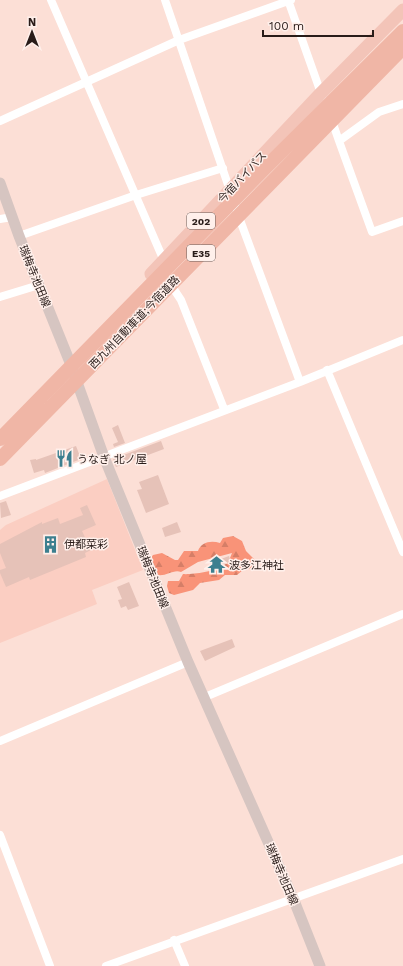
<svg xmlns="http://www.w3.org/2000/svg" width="403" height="966" font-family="'Work Sans','Noto Sans JP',sans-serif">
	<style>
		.built { fill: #fbcec2 }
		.forest { fill: url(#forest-firs) }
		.building { fill: #e6c2b8 }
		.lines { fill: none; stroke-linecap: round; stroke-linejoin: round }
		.minor { stroke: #fff; stroke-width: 8 }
		.secondary { stroke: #d6c5c1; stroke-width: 11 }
		.trunk { stroke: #f3c4b8; stroke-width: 13 }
		.motorway { stroke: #f0b6a6; stroke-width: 14 }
		.labels { text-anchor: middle; stroke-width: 3; stroke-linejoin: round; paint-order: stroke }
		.shield { fill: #fff0eb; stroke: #695c58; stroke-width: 1 }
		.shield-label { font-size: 10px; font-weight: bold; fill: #291c19 }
		.street-label { font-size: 11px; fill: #291c19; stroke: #fff0eb }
		.poi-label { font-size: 11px; fill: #291c19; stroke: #fff0eb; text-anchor: start }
	</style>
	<defs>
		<pattern id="forest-firs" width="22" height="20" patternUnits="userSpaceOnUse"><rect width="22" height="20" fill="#f99378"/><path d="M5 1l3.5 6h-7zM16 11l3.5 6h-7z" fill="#d57e67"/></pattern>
	</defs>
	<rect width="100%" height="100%" fill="#fcdfd6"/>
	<!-- built -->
	<path class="built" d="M107,479L143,570L92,590L97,604L0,643V530L6,525Z"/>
	<!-- forest -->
	<path class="forest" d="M233,536L242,541L246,551L255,560L252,568L243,570L237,575H225L219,580L200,583L193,590L174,595L169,593L167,586L168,581H179L183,574C190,575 215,571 220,568C224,566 224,564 228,563L232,553L198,562L181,572C173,569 166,577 157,575L150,559L153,555L162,553L175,560H178L184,551H198C201,542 211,540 220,543L223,538Z"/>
	<!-- building -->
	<path class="building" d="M118,425L125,443L114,447L113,444L118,442L112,428Z
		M161,441L164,449L116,467L113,459Z
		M76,446L81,459L45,473L44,470L34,473L30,460L36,459V460Z
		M158,475L169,504L146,513L137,490L142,489L139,482Z
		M6,501L11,515L1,518L0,503Z
		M87,505L96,525L82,531L91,550L85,553L86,557L30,580L29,577L6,587L0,573V570L6,568L0,553V544L42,522V524L58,518L60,524L83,515L80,508Z
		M177,522L181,532L165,537L162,528Z
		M229,556L231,562L212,569L210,563Z
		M129,582L139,606L128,610L126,606L121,608L118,600L122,599L117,587Z
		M232,639L235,647L205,661L200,651Z"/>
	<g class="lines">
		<!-- minor -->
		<path class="minor" d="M51,0L164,261
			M165,0L240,220L300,382
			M288,0L322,96
			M331,118L339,141L379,112L403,104
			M0,121L179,40L291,0
			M339,141L372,232L403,221
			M0,219L12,217
			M19,236L136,195L223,168
			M173,288L181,300L224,409
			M0,297L39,285
			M327,370L403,552
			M0,496L300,382L403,340
			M205,697L403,614
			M0,741L188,662
			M0,835L50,966
			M174,940L185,966
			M106,966L403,859"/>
		<!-- secondary -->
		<path class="secondary" d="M0,183L19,236L69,360L104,457L188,662L293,898L320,966"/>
		<!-- trunk -->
		<path class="trunk" d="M151,274L321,93L403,10"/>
		<!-- motorway -->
		<path class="motorway" d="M0,439L263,170L403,31
			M0,459L403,48"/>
	</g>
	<!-- icons -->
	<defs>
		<symbol id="restaurant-bare" viewBox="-9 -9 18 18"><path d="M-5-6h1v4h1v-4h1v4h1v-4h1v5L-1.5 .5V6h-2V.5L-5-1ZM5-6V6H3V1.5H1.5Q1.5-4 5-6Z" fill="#3c7f8f" stroke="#fff0eb" stroke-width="2.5" paint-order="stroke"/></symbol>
		<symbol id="building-bare" viewBox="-9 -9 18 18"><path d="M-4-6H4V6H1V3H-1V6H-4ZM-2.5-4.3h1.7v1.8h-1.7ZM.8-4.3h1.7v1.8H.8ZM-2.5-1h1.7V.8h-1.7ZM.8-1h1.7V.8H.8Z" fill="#3c7f8f" stroke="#fff0eb" stroke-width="2.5" paint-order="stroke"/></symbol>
		<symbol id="temple-bare" viewBox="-9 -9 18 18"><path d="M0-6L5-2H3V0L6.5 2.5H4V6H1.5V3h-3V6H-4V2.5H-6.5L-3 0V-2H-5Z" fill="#3c7f8f" stroke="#fff0eb" stroke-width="2.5" paint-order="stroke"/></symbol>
	</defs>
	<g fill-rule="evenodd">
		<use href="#restaurant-bare" x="52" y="446" width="25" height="25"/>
		<use href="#building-bare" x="38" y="532" width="25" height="25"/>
		<use href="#temple-bare" x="204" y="552" width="25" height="25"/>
	</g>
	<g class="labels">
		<!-- shield labels -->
		<g class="shield">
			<rect x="187" y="213" width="28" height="16" rx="3"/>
			<rect x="187" y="245" width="28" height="16" rx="3"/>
		</g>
		<g class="shield-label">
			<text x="201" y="225">202</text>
			<text x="201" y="257">E35</text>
		</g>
		<!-- street labels -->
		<g class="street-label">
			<text transform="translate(242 177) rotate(-47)" y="4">今宿バイパス</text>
			<text transform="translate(35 276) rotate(68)" y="4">瑞梅寺池田線</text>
			<text transform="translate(134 322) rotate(-46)" y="4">西九州自動車道;今宿道路</text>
			<text transform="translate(153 577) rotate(68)" y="4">瑞梅寺池田線</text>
			<text transform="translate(282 874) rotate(67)" y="4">瑞梅寺池田線</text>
		</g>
		<!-- poi labels -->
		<g class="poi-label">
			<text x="77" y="463">うなぎ 北ノ屋</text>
			<text x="64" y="548">伊都菜彩</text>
			<text x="229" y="569">波多江神社</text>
		</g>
	</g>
	<!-- north arrow -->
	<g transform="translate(32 32)" stroke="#fff0eb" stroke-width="3" paint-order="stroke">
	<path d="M0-3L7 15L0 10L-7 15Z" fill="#291c19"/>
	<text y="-6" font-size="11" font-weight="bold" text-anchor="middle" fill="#291c19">N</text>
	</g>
	<!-- scale -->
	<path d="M263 30v6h110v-6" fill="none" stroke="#291c19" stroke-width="2"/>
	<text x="269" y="30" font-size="12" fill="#291c19" stroke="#fff0eb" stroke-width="3" paint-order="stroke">100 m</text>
</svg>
